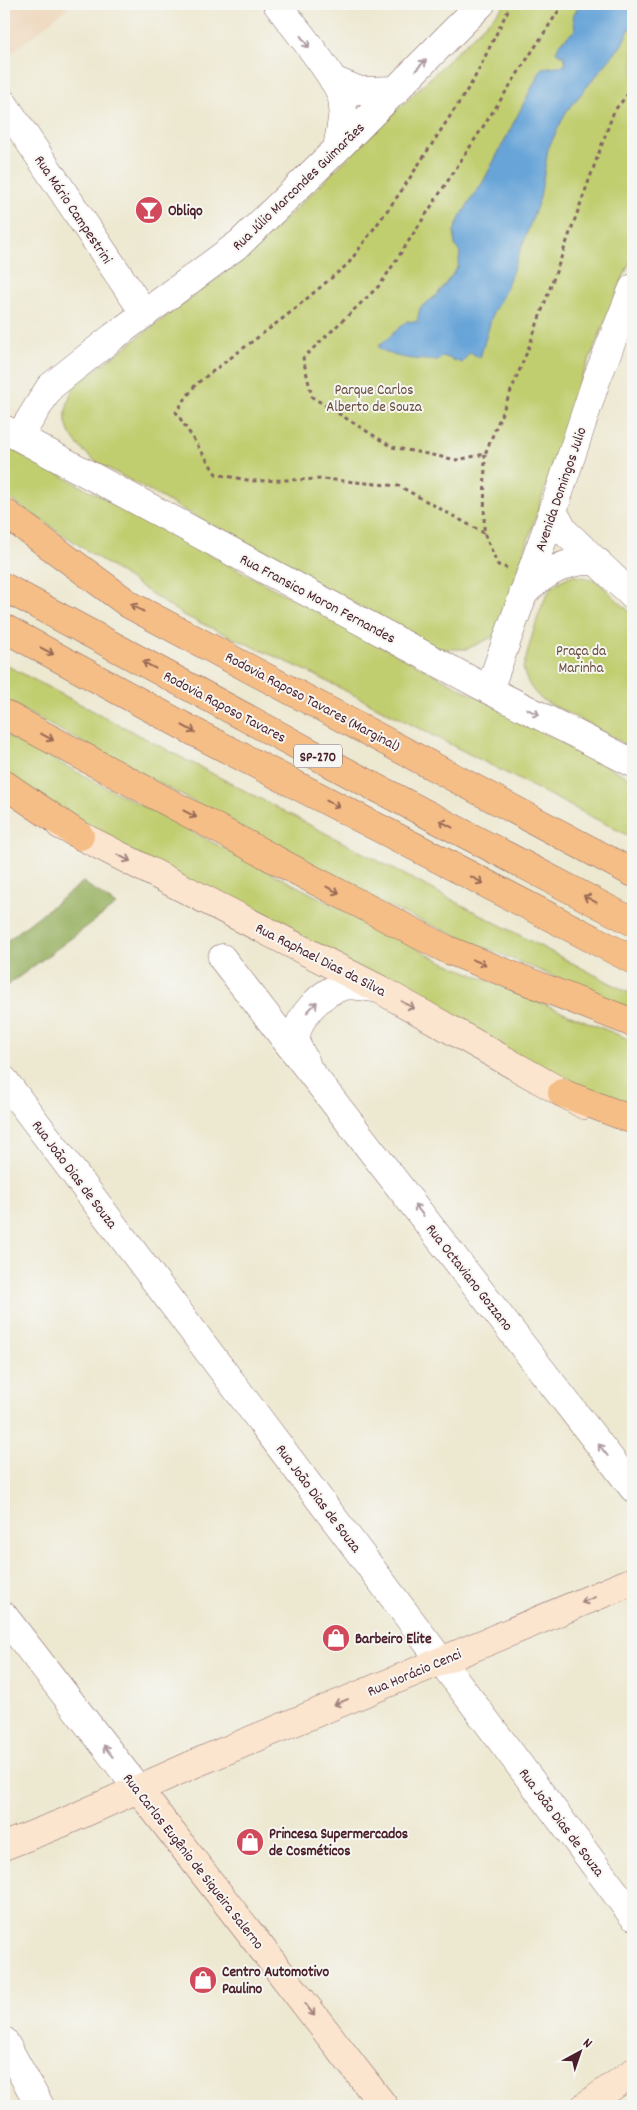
<svg xmlns="http://www.w3.org/2000/svg" width="637" height="2110" font-family="Dekko,sans-serif">
	<style>
		.built { fill: #eed7bb }
		.green { fill: #c1ce6f; stroke: #86764d }
		.forest { fill: #98b162; stroke: #716846 }
		.water { fill: #67a4d8; stroke: #586282 }
		.lines { fill: none; stroke-linecap: round; stroke-linejoin: round }
		.street-casing { stroke: #836565; stroke-width: 29 }
		.secondary-casing { stroke: #836565; stroke-width: 29 }
		.highway-casing { stroke: #836565; stroke-width: 29 }
		.path { stroke: #836565; stroke-width: 3; stroke-dasharray: 4 4; stroke-linecap: butt }
		.street { stroke: #fff; stroke-width: 28 }
		.secondary { stroke: #fbe5cf; stroke-width: 28 }
		.highway { stroke: #f6be87; stroke-width: 28 }
		.oneway { stroke: #ae9aa0 }
		.oneway2 { stroke: #976754 }
		.oneway3 { stroke: #a2827d }
		.labels { text-anchor: middle; stroke-width: 4; stroke-linejoin: round; paint-order: stroke }
		.shield { fill: #f6f6f2; stroke: #7e6067; stroke-width: 1 }
		.shield-label { font-size: 14px; font-weight: bold; fill: #4a1f2b }
		.street-label { font-size: 15px; fill: #4a1f2b; stroke: #f6f6f2 }
		.poi-label { font-size: 15px; font-weight: bold; fill: #4a1f2b; stroke: #f6f6f2; text-anchor: start }
		.park-label { font-size: 15px; fill: #684b3c; stroke: #f6f6f2 }
	</style>
	<rect width="100%" height="100%" fill="#f6f6f2"/>
	<filter id="ink" filterUnits="userSpaceOnUse"><feTurbulence type="fractalNoise" baseFrequency=".02" numOctaves="2"/><feDisplacementMap in="SourceGraphic" scale="10" xChannelSelector="R" yChannelSelector="G"/><feConvolveMatrix kernelMatrix="1 2 1 2 8 2 1 2 1" color-interpolation-filters="sRGB"/></filter>
	<filter id="wash" filterUnits="userSpaceOnUse"><feTurbulence type="fractalNoise" baseFrequency=".0096" numOctaves="4" result="noise"/><feDisplacementMap in="SourceGraphic" scale="20" xChannelSelector="R" yChannelSelector="G"/><feGaussianBlur stdDeviation="1.12" result="paint"/><feColorMatrix in="noise" values="0 0 0 0 0 0 0 0 0 0 0 0 0 0 0 0 0 1.4 0 .05"/><feComposite in="paint" operator="in"/></filter>
	<g filter="url(#wash)">
		<rect width="100%" height="100%" fill="#ede8d0"/>
		<!-- built -->
		<path class="built" d="M4,4H72L4,59Z"/>
		<!-- green -->
		<path class="green" d="M506,4H633V254L580,382L497,635L467,649H437L95,461C65,436 57,420 76,384L246,257Z
			M4,445L633,780V838L307,671L183,615L4,495Z
			M572,575L596,580L633,615V748L541,699C531,689 526,681 523,668C529,649 540,601 552,587C558,581 565,579 572,575Z
			M4,664L633,995V1010L391,908L4,700Z
			M4,734L441,961L633,1041V1109L535,1066L41,803L4,775Z"/>
		<!-- forest -->
		<path class="forest" d="M83,882L116,905L4,988V943Z"/>
		<!-- water -->
		<path class="water" d="M581,4H633V22L621,46L566,112L548,149L540,198L505,291L493,313L480,358L470,352L462,363L443,356L438,361C419,359 394,360 378,347L407,321L417,322L420,308L437,295L458,267L460,253L455,245L454,231L461,215L483,182L542,68L566,65L564,56L556,52L560,43L575,30L573,15Z"/>
	</g>
	<g filter="url(#ink)">
		<g class="lines">
			<defs>
				<path id="street" d="M277,4C291,23 339,80 342,99C345,114 339,134 337,149
					M333,80L360,91L397,90
					M4,104L145,314
					M4,429L489,690L633,763
					M19,437L50,387L113,337L240,243L337,149L481,4
					M553,511L564,531L633,596
					M523,594C542,574 570,557 598,562
					M489,690L553,511L596,381L633,288
					M222,958L633,1488
					M306,1063C303,1056 297,1048 296,1042C295,1018 322,991 344,986C355,984 368,987 379,989
					M4,1080L633,1916
					M4,1616L138,1789
					M4,2041L40,2106"/>
				<path id="secondary" d="M60,825L379,989L584,1105
					M138,1789L384,2106
					M4,1846L62,1823L196,1763L633,1581
					M585,2106L633,2072"/>
				<path id="highway" d="M4,512L130,605L633,873
					M4,587L354,776L633,922
					M4,628L198,734L633,960
					M4,714L289,867L448,950L633,1023
					M4,784L80,836
					M562,1093L633,1120"/>
			</defs>
			<!-- street casing -->
			<use href="#street" class="street-casing"/>
			<!-- secondary casing -->
			<use href="#secondary" class="secondary-casing"/>
			<!-- highway casing -->
			<use href="#highway" class="highway-casing"/>
			<!-- path -->
			<path class="path" d="M563,4L380,285L303,358L312,397L392,447L457,460L485,454L527,352L614,111L633,88
				M485,454L484,533L498,565L507,568
				M484,533L399,486L323,479L252,481L216,474L176,412L196,384L286,316L348,264L400,193L473,81L511,4"/>
			<!-- street -->
			<use href="#street" class="street"/>
			<!-- secondary -->
			<use href="#secondary" class="secondary"/>
			<!-- highway -->
			<use href="#highway" class="highway"/>
		</g>
		<!-- one-way arrows -->
		<defs><path id="oneway-shaft" d="M-6 0H5M1.5-3L5.5 0L1.5 3" fill="none" stroke-width="1.6" stroke-linecap="round" stroke-linejoin="round" transform="scale(1.25)"/></defs>
		<g class="oneway">
			<use href="#oneway-shaft" transform="translate(305 42) rotate(54)"/>
			<use href="#oneway-shaft" transform="translate(421 65) rotate(-45)"/>
			<use href="#oneway-shaft" transform="translate(533 712) rotate(27)"/>
			<use href="#oneway-shaft" transform="translate(312 1007) rotate(-47)"/>
			<use href="#oneway-shaft" transform="translate(419 1210) rotate(-128)"/>
			<use href="#oneway-shaft" transform="translate(603 1450) rotate(-128)"/>
			<use href="#oneway-shaft" transform="translate(108 1751) rotate(-128)"/>
		</g>
		<g class="oneway2">
			<use href="#oneway-shaft" transform="translate(137 608) rotate(-152)"/>
			<use href="#oneway-shaft" transform="translate(47 651) rotate(28)"/>
			<use href="#oneway-shaft" transform="translate(149 665) rotate(-152)"/>
			<use href="#oneway-shaft" transform="translate(189 729) rotate(29)"/>
			<use href="#oneway-shaft" transform="translate(47 737) rotate(28)"/>
			<use href="#oneway-shaft" transform="translate(333 804) rotate(27)"/>
			<use href="#oneway-shaft" transform="translate(190 814) rotate(28)"/>
			<use href="#oneway-shaft" transform="translate(446 824) rotate(-152)"/>
			<use href="#oneway-shaft" transform="translate(477 880) rotate(28)"/>
			<use href="#oneway-shaft" transform="translate(333 890) rotate(27)"/>
			<use href="#oneway-shaft" transform="translate(590 899) rotate(-152)"/>
			<use href="#oneway-shaft" transform="translate(479 962) rotate(21)"/>
		</g>
		<g class="oneway3">
			<use href="#oneway-shaft" transform="translate(124 858) rotate(27)"/>
			<use href="#oneway-shaft" transform="translate(408 1005) rotate(30)"/>
			<use href="#oneway-shaft" transform="translate(588 1600) rotate(158)"/>
			<use href="#oneway-shaft" transform="translate(341 1702) rotate(157)"/>
			<use href="#oneway-shaft" transform="translate(310 2010) rotate(52)"/>
		</g>
	</g>
	<!-- icons -->
	<defs>
		<symbol id="bar-disc" viewBox="-11 -11 22 22"><circle r="9.5" fill="#d1495b" stroke="#f6f6f2"/><path d="M-6-5H6L.8 .8V4.5H3.5V6h-7V4.5H-.8V.8Z" fill="#fff"/></symbol>
		<symbol id="shop-disc" viewBox="-11 -11 22 22"><circle r="9.5" fill="#d1495b" stroke="#f6f6f2"/><path d="M-5-2.5h2.3a2.7 3.5 0 0 1 5.4 0H5L5.5 6h-11ZM-1.5-2.5h3a1.5 2.3 0 0 0-3 0Z" fill="#fff"/></symbol>
	</defs>
	<g fill-rule="evenodd">
		<use href="#bar-disc" x="133" y="194" width="32" height="32"/>
		<use href="#shop-disc" x="320" y="1622" width="32" height="32"/>
		<use href="#shop-disc" x="234" y="1826" width="32" height="32"/>
		<use href="#shop-disc" x="187" y="1964" width="32" height="32"/>
	</g>
	<g class="labels">
		<!-- shield labels -->
		<rect class="shield" x="294" y="744.5" width="48" height="23" rx="4"/>
		<g class="shield-label">
			<text x="318" y="761">SP-270</text>
		</g>
		<!-- street labels -->
		<g class="street-label">
			<text transform="translate(298 186) rotate(-44)" y="5">Rua Júlio Marcondes Guimarães</text>
			<text transform="translate(74 209) rotate(56)" y="5">Rua Mário Campestrini</text>
			<text transform="translate(560 489) rotate(-71)" y="5">Avenida Domingos Julio</text>
			<text transform="translate(318 598) rotate(28)" y="5">Rua Fransico Moron Fernandes</text>
			<text transform="translate(313 701) rotate(28)" y="5">Rodovia Raposo Tavares (Marginal)</text>
			<text transform="translate(225 706) rotate(28)" y="5">Rodovia Raposo Tavares</text>
			<text transform="translate(321 959) rotate(27)" y="5">Rua Raphael Dias da Silva</text>
			<text transform="translate(75 1174) rotate(53)" y="5">Rua João Dias de Souza</text>
			<text transform="translate(470 1277) rotate(52)" y="5">Rua Octaviano Gozzano</text>
			<text transform="translate(319 1498) rotate(53)" y="5">Rua João Dias de Souza</text>
			<text transform="translate(414 1672) rotate(-23)" y="5">Rua Horácio Cenci</text>
			<text transform="translate(562 1822) rotate(53)" y="5">Rua João Dias de Souza</text>
			<text transform="translate(194 1861) rotate(52)" y="5">Rua Carlos Eugênio de Siqueira Salerno</text>
		</g>
		<!-- poi labels -->
		<g class="poi-label">
			<text x="168" y="215">Obliqo</text>
			<text x="355" y="1643">Barbeiro Elite</text>
			<text x="269" y="1838">Princesa Supermercados<tspan x="269" dy="17">de Cosméticos</tspan></text>
			<text x="222" y="1976">Centro Automotivo<tspan x="222" dy="17">Paulino</tspan></text>
		</g>
		<!-- park labels -->
		<g class="park-label">
			<text x="374" y="394">Parque Carlos<tspan x="374" dy="17">Alberto de Souza</tspan></text>
			<text x="581" y="655">Praça da<tspan x="581" dy="17">Marinha</tspan></text>
		</g>
	</g>
	<!-- margin -->
	<rect width="637" height="2110" fill="none" stroke="#f6f6f2" stroke-width="20"/>
	<!-- north arrow -->
	<g transform="translate(580 2052) rotate(40)" stroke="#f6f6f2" stroke-width="4" paint-order="stroke">
	<path d="M0-4L9 19L0 12L-9 19Z" fill="#4a1f2b"/>
	<text y="-8" font-size="14" font-weight="bold" text-anchor="middle" fill="#4a1f2b">N</text>
	</g>
</svg>
